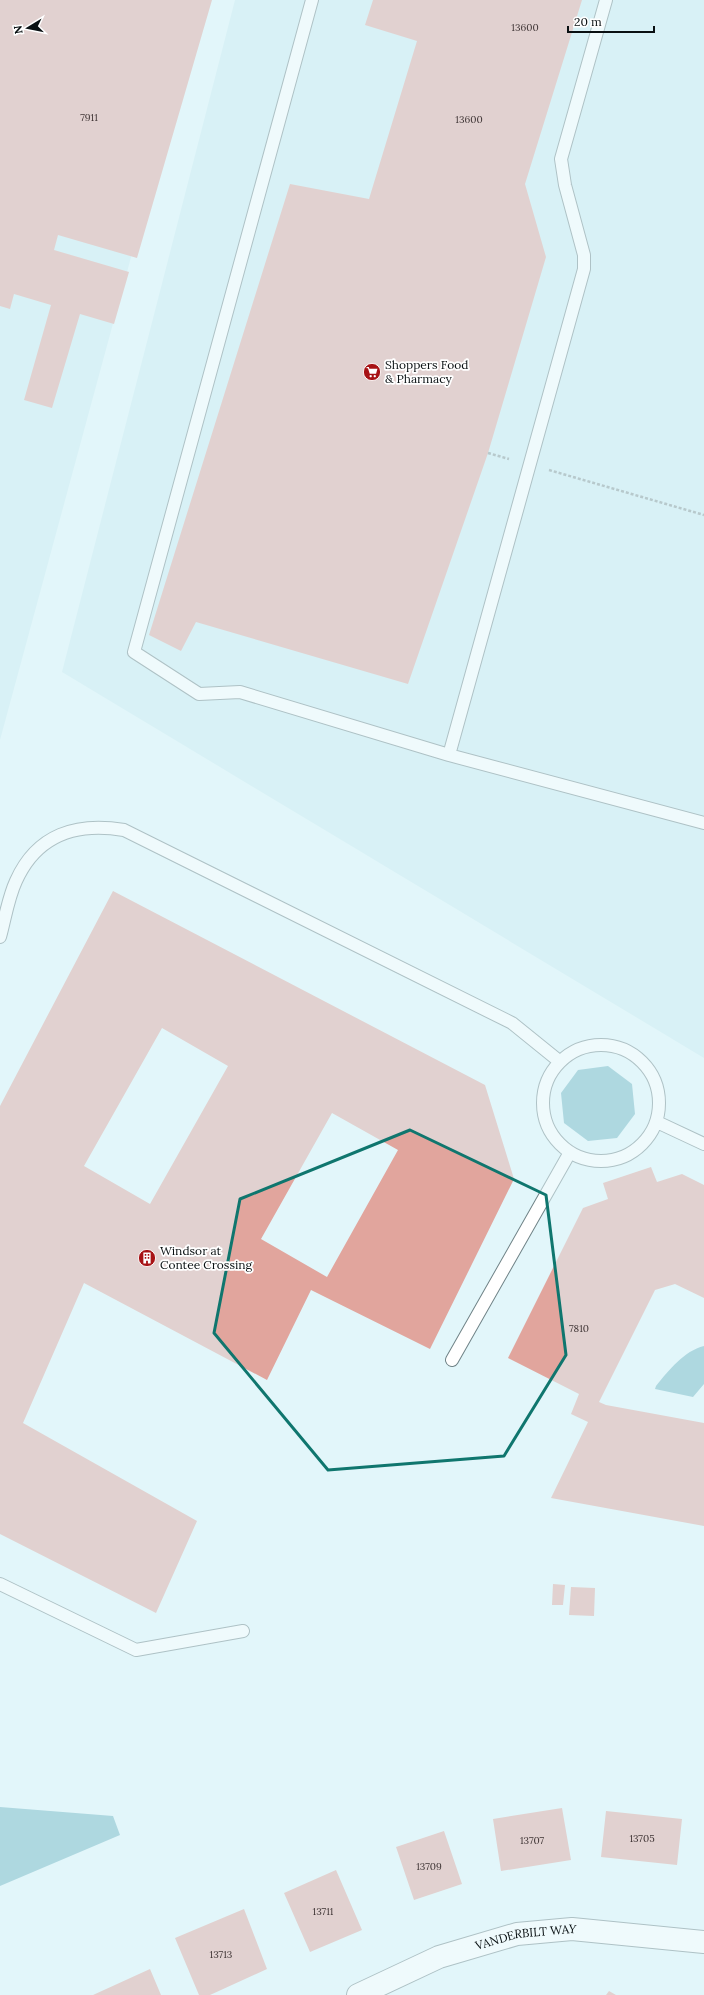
<svg xmlns="http://www.w3.org/2000/svg" width="704" height="1995" font-family="Lora,serif">
	<style>
		.built { fill: #cdebf1 }
		.water { fill: #70b3c2 }
		.building { fill: #e1a59d; fill-rule: evenodd }
		.lines { fill: none; stroke-linecap: round; stroke-linejoin: round }
		.lane-casing { stroke: #708387; stroke-width: 14 }
		.street-casing { stroke: #708387; stroke-width: 24 }
		.path { stroke: #839295; stroke-width: 2.5; stroke-dasharray: 3 2; stroke-linecap: butt }
		.lane { stroke: #fff; stroke-width: 12 }
		.street { stroke: #fff; stroke-width: 22 }
		.marked { fill: none; stroke: #0f766e; stroke-width: 3; stroke-linejoin: round }
		.labels { text-anchor: middle; stroke-width: 3.5; stroke-linejoin: round; paint-order: stroke }
		.number-label { font-size: 10px; fill: #3f3535 }
		.poi-label { font-size: 12px; fill: #091012; stroke: #fff; text-anchor: start }
		.street-label { font-size: 12px; fill: #091012; stroke: #fff }
	</style>
	<rect width="100%" height="100%" fill="#e2f6fa"/>
	<!-- built -->
	<path class="built" d="M0,0L178,84L0,740Z
		M235,0H704V1058L62,672Z"/>
	<!-- water -->
	<path class="water" d="M608,1066L632,1084L635,1114L617,1138L588,1141L564,1123L561,1093L578,1070Z
		M704,1346V1384L693,1397L655,1389L656,1386C669,1370 684,1351 704,1346Z
		M0,1807L113,1816L120,1835L0,1886Z"/>
	<!-- building -->
	<path class="building" d="M0,0H212L137,258L58,235L54,250L129,272L114,324L80,314L52,408L24,400L51,305L14,294L10,309L0,306Z
		M373,0H582L525,184L546,257L488,453L408,684L196,622L181,651L149,635L290,184L369,199L417,41L365,25Z
		M113,891L485,1085L514,1179L430,1349L311,1290L267,1380L84,1283L23,1423L197,1521L156,1613L0,1534V1106ZM162,1028L228,1066L150,1204L84,1166ZM332,1113L398,1150L327,1277L261,1239Z
		M651,1167L657,1182L682,1174L704,1185V1298L675,1284L655,1290L599,1402L606,1405L704,1423V1526L551,1498L588,1422L571,1414L579,1394L508,1358L583,1208L608,1199L603,1183Z
		M553,1584L565,1585L563,1605H552Z
		M571,1587L595,1588L594,1616L569,1615Z
		M562,1808L571,1860L501,1871L493,1819Z
		M606,1811L682,1819L677,1865L601,1857Z
		M444,1831L462,1884L414,1900L396,1847Z
		M336,1870L362,1930L310,1952L284,1893Z
		M244,1909L267,1969L210,1995H199L175,1938Z
		M150,1969L161,1995H93Z
		M609,1991L616,1995H606Z"/>
	<g class="lines">
		<defs>
			<path id="lane" d="M312,0L134,652L199,694L240,692L449,755L704,823
				M449,755L584,269V255L565,185L561,159L606,0
				M0,937C5,919 8,898 16,881C37,834 77,822 124,830L512,1023L559,1061
				M543 1103a58 58 0 1 1 116 0a58 58 0 1 1-116 0Z
				M657,1122L704,1144
				M452,1360L569,1154
				M0,1584L136,1650L243,1631"/>
			<g id="street">
				<path id="s1" d="M358,1995L439,1957L517,1934L572,1929L704,1942"/>
			</g>
		</defs>
		<!-- lane casing -->
		<use href="#lane" class="lane-casing"/>
		<!-- street casing -->
		<use href="#street" class="street-casing"/>
		<!-- path -->
		<path class="path" d="M488,453L509,459
			M549,470L704,515"/>
		<!-- lane -->
		<use href="#lane" class="lane"/>
		<!-- street -->
		<use href="#street" class="street"/>
	</g>
	<!-- marked area -->
	<path d="M0 0H704V1995H0ZM410,1130L546,1195L566,1355L504,1456L328,1470L214,1333L240,1199Z" fill="#e2f6fa" fill-opacity=".55" fill-rule="evenodd"/>
	<path class="marked" d="M410,1130L546,1195L566,1355L504,1456L328,1470L214,1333L240,1199Z"/>
	<!-- icons -->
	<defs>
		<symbol id="supermarket-disc" viewBox="-11 -11 22 22"><circle r="9.5" fill="#a71215" stroke="#fff"/><path d="M-6-5.5h2.5l.6 2H6L4.5 2H-2.5L-4.4-4H-6ZM-1.5 3.2a1.3 1.3 0 1 0 .1 0ZM3 3.2a1.3 1.3 0 1 0 .1 0Z" fill="#fff"/></symbol>
		<symbol id="building-disc" viewBox="-11 -11 22 22"><circle r="9.5" fill="#a71215" stroke="#fff"/><path d="M-4-6H4V6H1V3H-1V6H-4ZM-2.5-4.3h1.7v1.8h-1.7ZM.8-4.3h1.7v1.8H.8ZM-2.5-1h1.7V.8h-1.7ZM.8-1h1.7V.8H.8Z" fill="#fff"/></symbol>
	</defs>
	<g fill-rule="evenodd">
		<use href="#supermarket-disc" x="362" y="362" width="20" height="20"/>
		<use href="#building-disc" x="137" y="1248" width="20" height="20"/>
	</g>
	<g class="labels">
		<!-- number labels -->
		<g class="number-label">
			<text x="525" y="31">13600</text>
			<text x="89" y="121">7911</text>
			<text x="469" y="123">13600</text>
			<text x="579" y="1332">7810</text>
			<text x="642" y="1842">13705</text>
			<text x="532" y="1844">13707</text>
			<text x="429" y="1870">13709</text>
			<text x="323" y="1915">13711</text>
			<text x="221" y="1958">13713</text>
		</g>
		<!-- poi labels -->
		<g class="poi-label">
			<text x="385" y="369">Shoppers Food<tspan x="385" dy="14">&amp; Pharmacy</tspan></text>
			<text x="160" y="1255">Windsor at<tspan x="160" dy="14">Contee Crossing</tspan></text>
		</g>
		<!-- street labels -->
		<g class="street-label">
			<text dy="4" stroke="none"><textPath href="#s1" startOffset="179">VANDERBILT WAY</textPath></text>
		</g>
	</g>
	<!-- north arrow -->
	<g transform="translate(28 28) rotate(260)" stroke="#ffffff" stroke-width="3" paint-order="stroke">
	<path d="M0-3L7 15L0 10L-7 15Z" fill="#091012"/>
	<text y="-6" font-size="11" font-weight="bold" text-anchor="middle" fill="#091012">N</text>
	</g>
	<!-- scale -->
	<path d="M568 26v6h86v-6" fill="none" stroke="#091012" stroke-width="2"/>
	<text x="574" y="26" font-size="12" fill="#091012" stroke="#ffffff" stroke-width="3" paint-order="stroke">20 m</text>
</svg>
